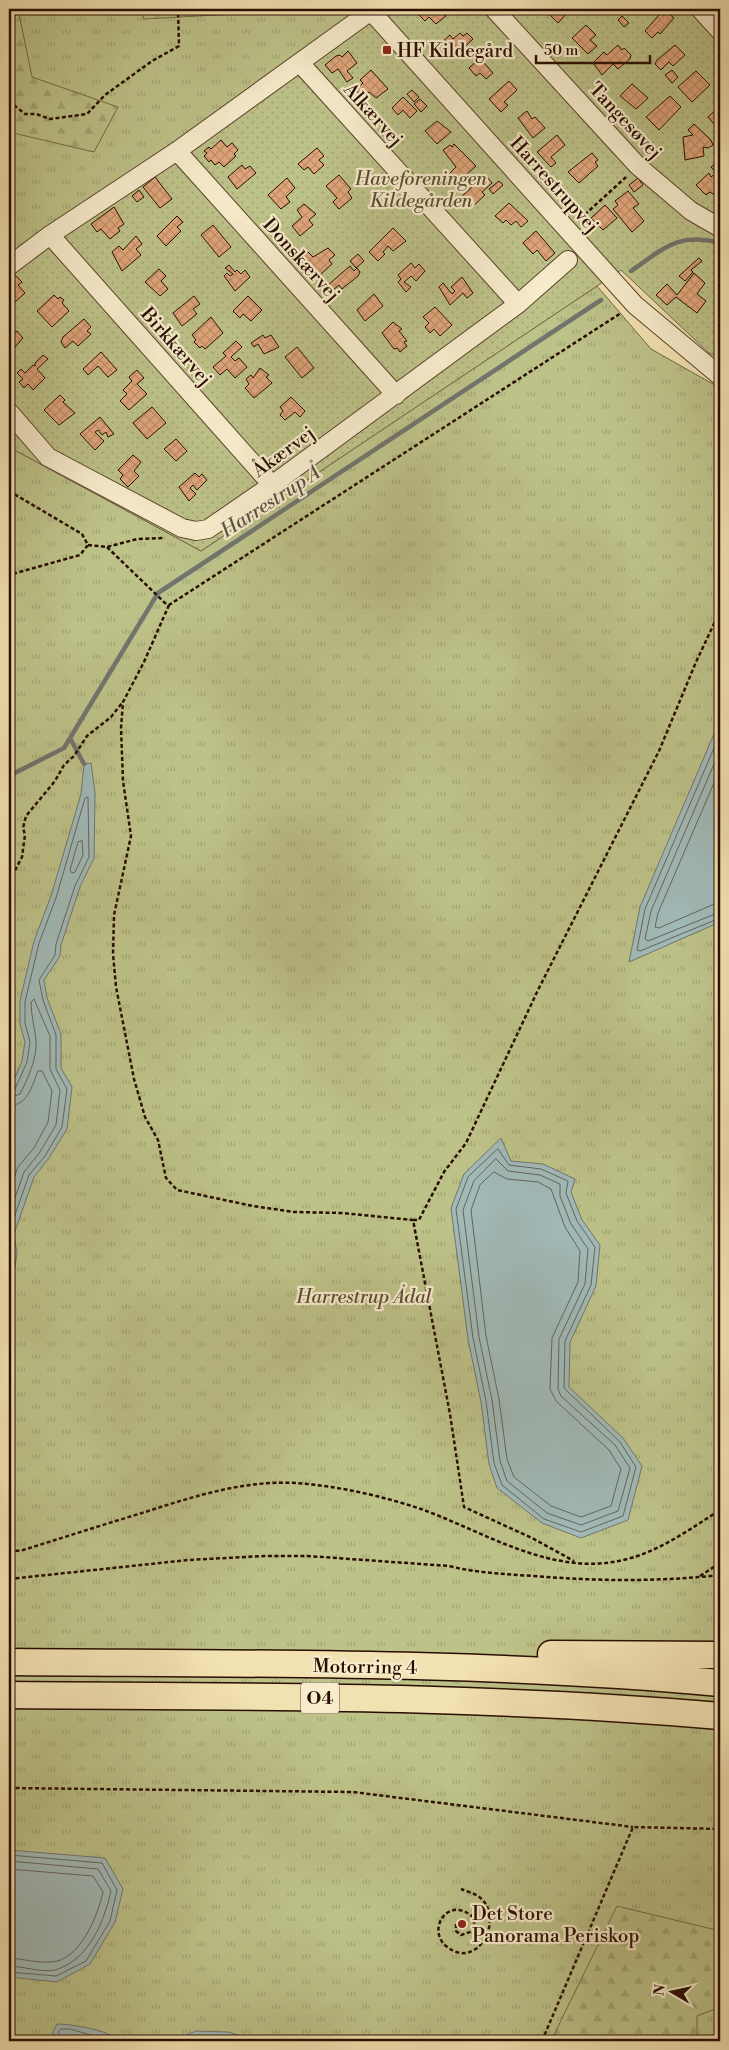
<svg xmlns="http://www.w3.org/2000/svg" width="729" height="2050" font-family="'Libre Bodoni',serif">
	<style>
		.grass { fill: url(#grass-tufts); stroke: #736844 }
		.forest { fill: url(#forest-firs); stroke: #736844 }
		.garden { fill: url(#garden-dots); stroke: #736844 }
		.water { fill: #a1bab8; stroke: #71756e }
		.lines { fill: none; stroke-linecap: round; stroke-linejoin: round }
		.shore { stroke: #65645c; stroke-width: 1 }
		.stream { stroke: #71756e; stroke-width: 4.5 }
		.building { fill: url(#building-cross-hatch); stroke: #290d00 }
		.minor-casing { stroke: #5b422c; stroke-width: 20 }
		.highway-casing { stroke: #290d00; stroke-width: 29 }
		.path { stroke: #290d00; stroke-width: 2.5; stroke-dasharray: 4 2.5; stroke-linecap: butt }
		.minor { stroke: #f7eccc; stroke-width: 18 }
		.highway { stroke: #f2e1b1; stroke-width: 26 }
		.poi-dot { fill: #8f2418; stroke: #f7eccc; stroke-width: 2 }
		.labels { text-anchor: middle; stroke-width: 4.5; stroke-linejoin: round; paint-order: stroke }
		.shield { fill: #f7eccc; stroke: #67503d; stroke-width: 1 }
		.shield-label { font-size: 18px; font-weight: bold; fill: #290d00 }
		.poi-label { font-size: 19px; fill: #290d00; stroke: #f7eccc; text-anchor: start }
		.street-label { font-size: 19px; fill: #290d00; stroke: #f7eccc }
		.park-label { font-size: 19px; font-style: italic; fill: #5d4c30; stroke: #f7eccc }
		.water-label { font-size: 20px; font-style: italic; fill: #59524a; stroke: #f7eccc }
	</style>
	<defs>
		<pattern id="grass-tufts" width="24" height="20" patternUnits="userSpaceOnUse" patternTransform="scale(1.25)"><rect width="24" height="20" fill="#bdc289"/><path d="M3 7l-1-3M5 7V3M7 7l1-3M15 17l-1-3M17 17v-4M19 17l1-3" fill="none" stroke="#a2a674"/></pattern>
		<pattern id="forest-firs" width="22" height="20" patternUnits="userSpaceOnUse" patternTransform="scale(1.25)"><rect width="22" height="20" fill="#bdc289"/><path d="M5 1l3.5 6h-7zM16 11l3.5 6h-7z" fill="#a2a674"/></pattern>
		<pattern id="garden-dots" width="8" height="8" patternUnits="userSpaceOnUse" patternTransform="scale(1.25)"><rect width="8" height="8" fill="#bdc289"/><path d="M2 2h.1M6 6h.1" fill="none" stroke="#a2a674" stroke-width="1.8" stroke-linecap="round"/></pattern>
		<pattern id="building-cross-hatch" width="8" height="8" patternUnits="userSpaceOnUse" patternTransform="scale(1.25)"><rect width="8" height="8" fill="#e0a67b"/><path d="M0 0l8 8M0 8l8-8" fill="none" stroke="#c08e69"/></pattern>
	</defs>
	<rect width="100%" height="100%" fill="#f2e1b1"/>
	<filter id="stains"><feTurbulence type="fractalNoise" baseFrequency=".004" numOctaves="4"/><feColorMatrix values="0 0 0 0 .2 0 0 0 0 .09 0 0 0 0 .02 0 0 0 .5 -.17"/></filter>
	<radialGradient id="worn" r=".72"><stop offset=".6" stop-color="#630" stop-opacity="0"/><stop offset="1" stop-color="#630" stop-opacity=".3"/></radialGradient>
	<!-- grass -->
	<path class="grass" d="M9,9H343L349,16L9,265Z
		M597,286L651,349L720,388V2041H9V447L201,551Z"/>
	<!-- forest -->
	<path class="forest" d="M9,9H18L32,77L118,107L94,152L9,132Z
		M145,9H236L235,14L143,19Z
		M617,1906L720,1931V2007L697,2016V2041H551Z"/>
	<!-- garden -->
	<path class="garden" d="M368,9H720V359L709,353L621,270L201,551L9,447V267Z"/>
	<!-- water -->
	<path class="water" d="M720,720V922L629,962L640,907Z
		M91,763L95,793L94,858L80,887L61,945L60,956L44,980L47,998L61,1034V1068L72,1087L67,1129L49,1158L34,1177L14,1234L17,1253L13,1280L9,1287V1092L22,1061L25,1042L20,1024V1001L34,941L51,896L81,794L84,764Z
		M501,1138L511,1161L543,1164L575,1179L571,1192L582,1220L600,1245L596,1286L570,1342L569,1387L623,1438L642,1466L628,1520L581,1538L542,1523L497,1488L489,1464L481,1402L468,1339L451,1208L464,1174Z
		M9,1850L105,1858L123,1889L115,1922L90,1964L57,1982L9,1977Z
		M57,2024C72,2024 108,2030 121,2041H58L52,2033Z
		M196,2031L228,2032L259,2041H172Z"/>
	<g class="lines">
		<!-- shore -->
		<path class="shore" d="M720,734L645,909L637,950L640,951L720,918
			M720,750L651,911L645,939L648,941L720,912
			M720,769L658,913L655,927L659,928L712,905L720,904
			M82,841L83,855L75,872L72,873L70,870L78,842Z
			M9,1092L15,1089L27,1062L30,1042L25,1023V1002L39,943L56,898L85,798L88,797L89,857L75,886L56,944L55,955L39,980L43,1000L56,1035V1069L67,1089L62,1127L45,1156L29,1175L9,1232L12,1253L9,1273
			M9,1098L20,1094C28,1078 37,1059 36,1041C35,1028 31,1016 31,1002L34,999L50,1036V1069L60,1090L56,1125L40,1152L24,1172L9,1215
			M9,1106C28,1105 32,1086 38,1071H42L52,1091L48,1122L34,1148L18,1167L9,1192
			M498,1149L509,1165L541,1169L568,1181L566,1193L577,1221L595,1247L591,1285L565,1341L564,1388L620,1442L636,1467L623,1516L581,1532L544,1519L502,1485L494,1463L486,1401L473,1338L456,1209L468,1177Z
			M496,1159L508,1171L540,1175L560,1184V1196L571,1224L588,1249L585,1284L559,1339L558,1389L561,1396L615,1445L630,1468L618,1511L581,1525L547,1513L507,1481L500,1461L492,1400L479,1337L463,1210L474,1181Z
			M494,1172L507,1179L538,1182L551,1189L565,1227L580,1251L578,1282L552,1338L550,1389L556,1401L609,1450L621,1469L611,1506L581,1517L551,1506L514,1477L507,1459L499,1399L486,1336L471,1210L480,1185Z
			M9,1855L102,1863L117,1890L110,1921L86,1961L56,1976L9,1972
			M9,1861L98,1869L111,1891C104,1922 89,1960 55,1970C44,1973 21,1966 9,1966
			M9,1869L93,1876L103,1892C98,1915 80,1961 51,1962C37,1963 23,1959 9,1958
			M62,2041L58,2032L61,2029H70L111,2041
			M185,2041C203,2034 222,2036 241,2041"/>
		<!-- stream -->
		<path class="stream" d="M631,271C665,248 677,232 720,243
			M70,738L84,764
			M9,776L64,748L158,593L601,300"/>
	</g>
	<!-- building -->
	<path class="building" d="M423,9H440L446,16L436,24L429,17L425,21L418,14Z
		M552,9H571L558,23L548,13Z
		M659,9H664L674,18L660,34L658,32L652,38L645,31L659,15L656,12Z
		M622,16L629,23L624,27L618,20Z
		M586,25L596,35L590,40L597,46L588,54L572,38Z
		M460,33L463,36L467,33L473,39L457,54L454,50H447L441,43L450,35L453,39Z
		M618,45L622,50L624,48L631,55L630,59L618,69L613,64L602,75L593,63L604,52L607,55Z
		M675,45L685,55L673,66L669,62L661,70L655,64L657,60Z
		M348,51L357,63L347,71L353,78L347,82L338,69L332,73L325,65L336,56L340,55L342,57Z
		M480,58L493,73L486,79L480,73L476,76L469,68Z
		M371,70L388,89L376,98L369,92L363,98L356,90L363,83L360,80Z
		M672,70L678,77L672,83L665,75Z
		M696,71L710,85L692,102L678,87Z
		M509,81L517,90L504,102L508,105L501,112L489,99Z
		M632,84L648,98L636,109L620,96Z
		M412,90L419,97L414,102L407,94Z
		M670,96L681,107L659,130L646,117Z
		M403,97L417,111L410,118L403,110L398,115L392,108Z
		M420,99L427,106L421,112L414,104Z
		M720,106V121L719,120L714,124L708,117Z
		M527,111L532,119L535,117L545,128L533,138L518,118Z
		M437,121L451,132L437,144L425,131Z
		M694,124L711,140L713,145L708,148L703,147L704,156L685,160L683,137L693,135L688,130Z
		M557,135L565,145L551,157L556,163L551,167L537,152Z
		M221,140L227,147L232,143L238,150L234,154L236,156L224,167L219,162L215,165L211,160L209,162L204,156L207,153L204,151L209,147L211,149Z
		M454,144L476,166L465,176L463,174L455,181L449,174L456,167L443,150L450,145L452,147Z
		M317,148L324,156L319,160L324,165L314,174L308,167L304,170L298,164Z
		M592,153L598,160L595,162L598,166L579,183L568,172Z
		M716,163L720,168L718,169L720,172V193L716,196L710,192L706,195L696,185L709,173L711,177L716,173L711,167Z
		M242,165L245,169L250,166L256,173L237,189L228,177Z
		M339,175L351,189L348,192L352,198L339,209L333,202L337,198L326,186Z
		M485,175L492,183L482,192L485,195L472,207L462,196Z
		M155,177L172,199L160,208L143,187Z
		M287,178L295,188L286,197L290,202L281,209L268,195Z
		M638,178L643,185L634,192L629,185Z
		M499,181L503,185L493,194L489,189Z
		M139,190L144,197L137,202L132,196Z
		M628,191L639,204L633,208L644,221L632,232L613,209L618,205L615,201Z
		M509,203L528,221L521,227L516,221L511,225L506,220L503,223L495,216Z
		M304,204L316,214L309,220L313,225L300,236L292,226L302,217L297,210Z
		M605,205L617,218L603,230L591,218Z
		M114,207L124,224L118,228L120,231L110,239L101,229L97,232L91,224Z
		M177,216L183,222L177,227L181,231L166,246L157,236Z
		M213,225L231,247L219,257L201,235Z
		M393,228L406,241L393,251L388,246L383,252L385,254L378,261L369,252Z
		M536,231L555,253L546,261L537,250L533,254L523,243Z
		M136,236L142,244L136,249L141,255L122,271L112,252L119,246L123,250Z
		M328,248L335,255L329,260L332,264L320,275L302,257L308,252L313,257Z
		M358,254L364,261L356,268L350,261Z
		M699,258L702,261L691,270L693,272L685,281L679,276Z
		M411,263L415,268L419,264L425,271L416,281L411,276L404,282L411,287L406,292L398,282L401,279L398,275Z
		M229,265L235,272L237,270L241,274L245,270L250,277L235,291L224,276L227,273L230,276L233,274L225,268Z
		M350,266L354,271L357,268L360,272L358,276L342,289L339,285L333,290L328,285Z
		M159,269L166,276L161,281L168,289L160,296L145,282Z
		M694,273L705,283L697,294L706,301L697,313L676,297L667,305L656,295L667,284L677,295Z
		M15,275L22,282L18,285L25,293L13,304L9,299V280Z
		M462,277L473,293L467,298L463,293L450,305L439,287L443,283L452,294L455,291L451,287Z
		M374,294L383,306L365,321L357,310Z
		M54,295L58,299L60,297L64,300L62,303L69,311L52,327L37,311Z
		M194,296L200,304L193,309L197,314L182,326L173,313Z
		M248,296L262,310L251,321L243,314L240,318L233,311Z
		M435,307L452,325L440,336L434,329L430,333L425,327L429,323L423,317Z
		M211,317L223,333L205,349L202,346L200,348L194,342L196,340L192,335Z
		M84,319L91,327L87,331L91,334L78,346L73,341L65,348L61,342L63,337Z
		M393,322L402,329L399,331L407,341L404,342L407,346L400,352L397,348L394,349L382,333Z
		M17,331L23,338L9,354V338Z
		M263,335L265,338L271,335L279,347L264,354L258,344L254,347L251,343Z
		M236,341L242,347L231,357L235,361L239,358L247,367L235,378L227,369L220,375L213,367L226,356L223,353Z
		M297,347L314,368L302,378L285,357Z
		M101,352L117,370L108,377L98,366L88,375L83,369Z
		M43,355L48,359L37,369L45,378L33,390L28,384L24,388L19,382L23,379L17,373L21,369L25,373L33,365L35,366V363Z
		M260,368L269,375L266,377L272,383L254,398L245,388L249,384L246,379L251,375L253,378Z
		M137,370L144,378L137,384L147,394L129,410L120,401L127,394L123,390L132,381L129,377Z
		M60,395L65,400L63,402L75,413L59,425L44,410Z
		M291,397L305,411L300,417L295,412L285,420L280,415L283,411L280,407Z
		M152,407L166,423L147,439L133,423Z
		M100,417L114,434L108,437L106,432L102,435L98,430L95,432L104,441L95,450L80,434Z
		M176,439L187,451L176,461L164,449Z
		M133,455L141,462L134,471L139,476L128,487L120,479L123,475L118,470Z
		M195,473L199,477L202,474L207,480L197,490L193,485L190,488L196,494L189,501L179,487Z"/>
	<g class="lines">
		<defs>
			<path id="minor" d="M369,9L635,305L720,376
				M494,9L638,166L691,211L717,226H720
				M700,9L720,31
				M300,63L518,304
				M177,151L396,395
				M50,235L272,485
				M9,266L50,235L177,151L371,11
				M9,412L48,457L182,528L196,531L208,529L272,485L518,304L568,260"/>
			<path id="highway" d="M551,1654L720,1655
				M9,1662C246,1664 484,1661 720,1683
				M9,1695C246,1697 484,1695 720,1716"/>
		</defs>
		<!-- minor casing -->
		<use href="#minor" class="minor-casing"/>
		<!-- highway casing -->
		<use href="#highway" class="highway-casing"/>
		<!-- path -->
		<path class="path" d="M9,101L25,114H36L50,119L87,114L105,95L152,61L179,46L178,9
			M580,219L626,177
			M9,491L82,534L88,545L80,555L9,575
			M88,545L107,547L137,539L165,538
			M107,547L165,603L169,605L621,313
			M169,605L144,662L123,702L121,728L123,781L131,836L114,915L113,954L116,987L134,1079L145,1117L158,1140L166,1178L177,1190L253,1206L294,1212L342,1213L413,1220L450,1414L464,1507L532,1538L574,1561
			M9,882L22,857L25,835L23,828L26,816L55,781L64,765L74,756L87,736L111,717L122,703
			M413,1220H419L421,1216L444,1172L466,1143L538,990L659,751L696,662L720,611
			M9,1552L23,1550C62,1538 102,1525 142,1513C192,1497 243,1480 296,1483C338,1486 382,1496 421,1509C485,1532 552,1577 623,1560C659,1552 690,1529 720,1510
			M700,1576L720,1563
			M9,1579L188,1560L264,1556H308L449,1566C477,1573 504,1574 533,1576C597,1581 656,1582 720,1575
			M9,1788L353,1792L633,1827
			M456,1924V1931L461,1935L470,1932L474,1927V1918C449,1894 426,1929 446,1946C478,1973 507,1916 478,1896C473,1893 466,1891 461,1889
			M542,2041L633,1827L720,1829"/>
		<!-- minor -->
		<use href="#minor" class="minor"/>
		<!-- highway -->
		<use href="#highway" class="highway"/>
	</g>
	<!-- markers -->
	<g class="poi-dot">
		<rect x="382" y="45" width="10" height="10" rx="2.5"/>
		<circle cx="462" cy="1924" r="5"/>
	</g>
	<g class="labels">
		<!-- shield labels -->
		<rect class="shield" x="301" y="1682.5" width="38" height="31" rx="4"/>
		<g class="shield-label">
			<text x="320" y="1704">O4</text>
		</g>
		<!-- poi labels -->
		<g class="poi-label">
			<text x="397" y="57">HF Kildegård</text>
			<text x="472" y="1920">Det Store<tspan x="472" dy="22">Panorama Periskop</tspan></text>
		</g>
		<!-- street labels -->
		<g class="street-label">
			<text transform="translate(374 114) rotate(48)" y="7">Alkærvej</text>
			<text transform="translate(626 120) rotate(47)" y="7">Tangesøvej</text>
			<text transform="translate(555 184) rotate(48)" y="7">Harrestrupvej</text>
			<text transform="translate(302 259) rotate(48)" y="7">Donskærvej</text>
			<text transform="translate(177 346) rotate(49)" y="7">Birkkærvej</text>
			<text transform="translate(283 451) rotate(-36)" y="7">Åkærvej</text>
			<text transform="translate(365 1666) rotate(1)" y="7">Motorring 4</text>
		</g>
		<!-- park labels -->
		<g class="park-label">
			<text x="421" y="185">Haveforeningen<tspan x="421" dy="22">Kildegården</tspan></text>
			<text x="364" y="1303">Harrestrup Ådal</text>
		</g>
		<!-- water labels -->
		<g class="water-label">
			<text transform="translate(270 501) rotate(-33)" y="7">Harrestrup Å</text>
		</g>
	</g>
	<!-- margin -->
	<rect width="729" height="2050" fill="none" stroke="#f2e1b1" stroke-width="30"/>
	<rect x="10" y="10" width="709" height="2030" fill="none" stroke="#290d00" stroke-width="2.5"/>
	<rect x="15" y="15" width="699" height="2020" fill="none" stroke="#290d00"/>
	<!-- north arrow -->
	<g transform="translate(672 1992) rotate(279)" stroke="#f7eccc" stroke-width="4" paint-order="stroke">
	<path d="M0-4L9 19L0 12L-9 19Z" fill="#290d00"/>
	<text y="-8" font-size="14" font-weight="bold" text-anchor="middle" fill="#290d00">N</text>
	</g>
	<!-- scale -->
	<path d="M536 55v8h114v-8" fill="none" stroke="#290d00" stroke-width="2.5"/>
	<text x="544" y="55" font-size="15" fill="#290d00" stroke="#f7eccc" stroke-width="4" paint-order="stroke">50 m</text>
	<rect width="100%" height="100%" filter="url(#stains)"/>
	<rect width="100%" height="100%" fill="url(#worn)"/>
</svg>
